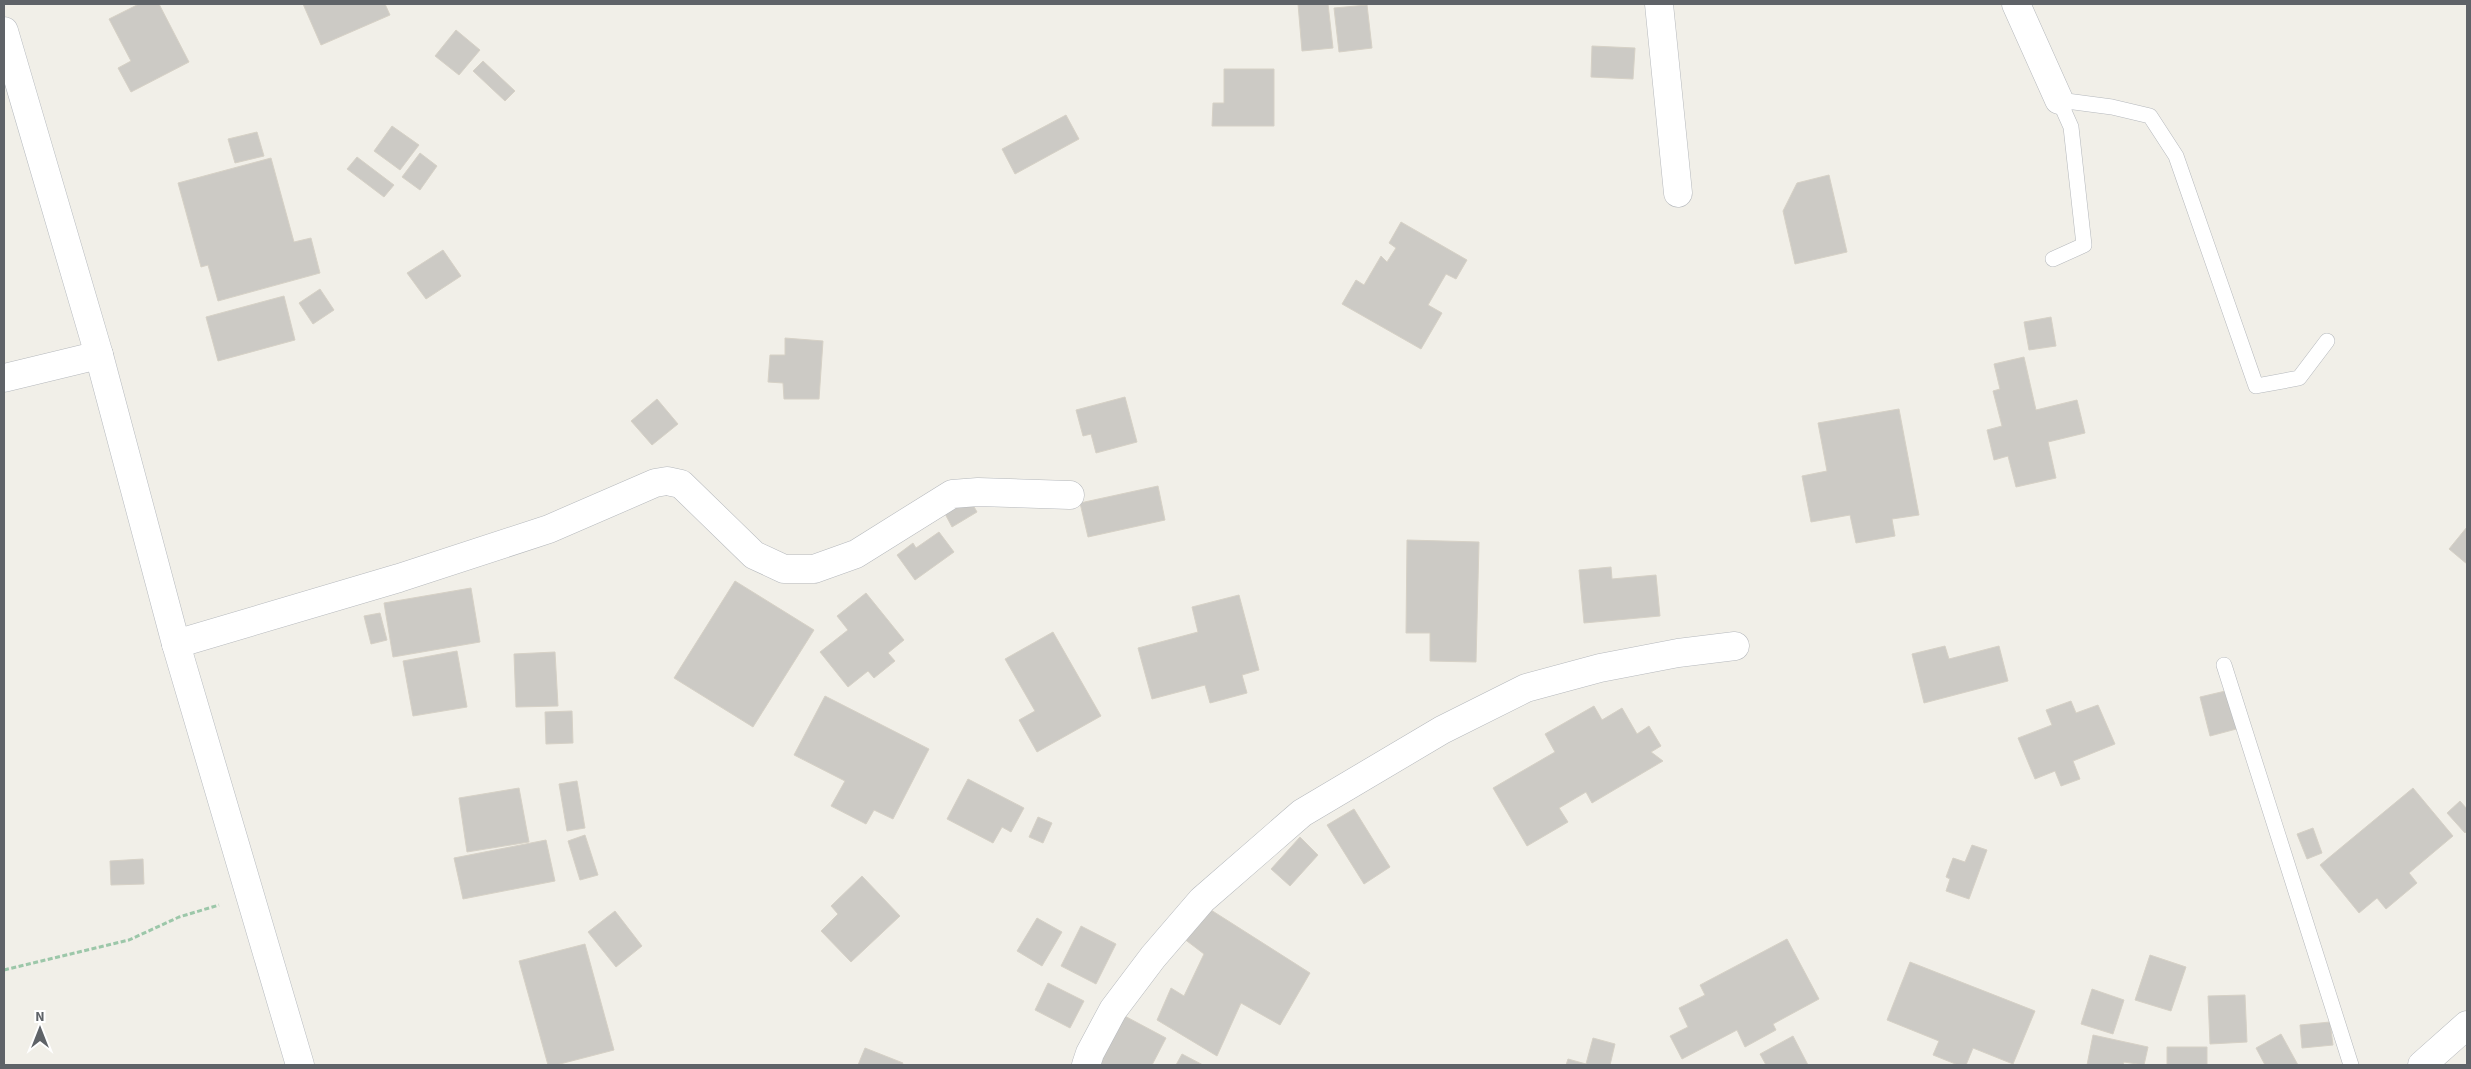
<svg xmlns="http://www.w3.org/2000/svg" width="2471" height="1069" font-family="'Source Sans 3',sans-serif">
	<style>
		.building { fill: #cccac5; stroke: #d6d1c6 }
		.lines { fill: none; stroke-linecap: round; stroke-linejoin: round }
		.lane-casing { stroke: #b5b8bc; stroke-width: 16 }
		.street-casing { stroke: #b5b8bc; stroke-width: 29 }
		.secondary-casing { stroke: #b6babf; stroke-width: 29 }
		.path { stroke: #9cc7a9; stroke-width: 3; stroke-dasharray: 5 2.5; stroke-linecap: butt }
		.lane { stroke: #fff; stroke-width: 15 }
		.street { stroke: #fff; stroke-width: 28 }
		.secondary { stroke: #fff; stroke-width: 28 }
	</style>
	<rect width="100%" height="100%" fill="#f1efe8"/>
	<!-- building -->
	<path class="building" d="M139,4H159L189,62L131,92L118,68L131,61L109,19Z
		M303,4H385L390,15L321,45Z
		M1298,4H1328L1333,48L1302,51Z
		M1367,5L1372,48L1339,52L1334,8Z
		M456,30L480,50L459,75L435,56Z
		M1592,46L1635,48L1633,79L1591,77Z
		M483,61L515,91L505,101L473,71Z
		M1224,69H1274V126H1212L1213,103H1224Z
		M1066,115L1079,139L1015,174L1002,149Z
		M392,126L419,145L400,170L374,151Z
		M257,132L264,156L235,163L228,139Z
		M420,153L437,166L420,190L402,177Z
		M357,157L394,185L384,197L347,169Z
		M271,158L294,242L311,238L320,273L218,301L208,265L201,267L178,183Z
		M1829,175L1847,252L1795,264L1783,211L1797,183Z
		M1401,222L1467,260L1456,279L1446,274L1428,305L1442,313L1421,349L1342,304L1356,280L1364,285L1381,256L1387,262L1396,248L1389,243Z
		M443,250L461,276L426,299L407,273Z
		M320,289L334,310L313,324L299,303Z
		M284,296L295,340L218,361L206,317Z
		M2051,317L2056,346L2029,350L2024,322Z
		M785,338L823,341L819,399H784L783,383L768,382L770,355H785Z
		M2024,357L2036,410L2077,400L2085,433L2048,442L2056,478L2016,487L2008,456L1994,460L1987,430L2002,426L1993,391L2000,389L1994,364Z
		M1125,397L1137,442L1096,453L1091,434L1083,436L1076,410Z
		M657,399L678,424L652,445L631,421Z
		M1899,409L1919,515L1892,519L1895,536L1856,543L1850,515L1811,522L1802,476L1827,471L1818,423Z
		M1158,486L1165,520L1088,537L1080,503Z
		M968,496L977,512L952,527L943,510Z
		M2467,527V564L2449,549Z
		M939,532L954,552L915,580L897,555L913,543L916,548Z
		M1407,540L1479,542L1476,662L1430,661V633H1406Z
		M1611,567L1612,579L1656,575L1660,616L1584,623L1579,570Z
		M735,581L814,630L753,727L674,678Z
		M471,588L480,642L393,657L384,603Z
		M866,593L904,640L888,653L895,661L874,678L868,671L848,687L820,652L848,630L837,616Z
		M1239,595L1259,670L1242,675L1247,693L1210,703L1205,685L1152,699L1138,648L1198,632L1192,607Z
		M380,613L387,640L371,644L364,616Z
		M1053,632L1101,716L1037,752L1019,720L1035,711L1005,659Z
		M1945,646L1949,659L1999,646L2008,681L1924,703L1912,654Z
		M457,651L467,707L413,716L403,661Z
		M555,652L558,706L516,707L514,654Z
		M2234,689L2244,727L2210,736L2200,697Z
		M825,696L929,749L893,819L874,810L866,824L831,806L845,781L794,755Z
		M2071,701L2076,713L2098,705L2115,744L2073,761L2080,779L2061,786L2055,771L2035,779L2018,738L2052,725L2046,710Z
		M1594,706L1602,720L1622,708L1637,734L1649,726L1661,746L1651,752L1663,761L1592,803L1586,792L1559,808L1568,822L1527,846L1493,788L1555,752L1545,734Z
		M572,711L573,743L546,744L545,712Z
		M968,779L1024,808L1011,832L1002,827L993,843L947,819Z
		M577,781L585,828L567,831L559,784Z
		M519,788L529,842L467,852L459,798Z
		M2413,788L2453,836L2409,873L2417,883L2386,909L2377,898L2359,913L2320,865Z
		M2460,801L2467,809V831L2465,833L2447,813Z
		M1354,809L1390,867L1364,884L1327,825Z
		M1038,817L1052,823L1043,843L1029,837Z
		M2313,828L2322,853L2307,859L2297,834Z
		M585,835L598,875L580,880L568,841Z
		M1300,837L1318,855L1290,886L1271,869Z
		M546,840L555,881L463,899L454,858Z
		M1972,845L1987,850L1969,899L1946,891L1950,879L1946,877L1953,858L1965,862Z
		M143,859L144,884L111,885L110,861Z
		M862,876L900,916L851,962L821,931L838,914L831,906Z
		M1211,910L1310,973L1280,1025L1241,1003L1217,1056L1157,1020L1171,988L1184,996L1204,954L1183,938Z
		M615,911L642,946L616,967L588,932Z
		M1037,918L1062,932L1042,966L1017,951Z
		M1081,926L1116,944L1096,984L1061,966Z
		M1787,939L1819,999L1773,1024L1776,1030L1745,1047L1737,1030L1682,1059L1670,1036L1688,1027L1679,1008L1705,995L1700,985Z
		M585,944L614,1050L556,1065H548L519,961Z
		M2150,955L2186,967L2171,1011L2135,1000Z
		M1910,962L2035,1011L2013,1064L1973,1048L1966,1065H1958L1933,1055L1939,1041L1887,1020Z
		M1048,983L1084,1001L1070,1028L1035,1010Z
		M2092,989L2124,1000L2113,1034L2081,1024Z
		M2245,995L2247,1042L2210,1044L2208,996Z
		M1121,1014L1166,1038L1152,1065H1094Z
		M2330,1022L2333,1045L2302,1048L2300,1025Z
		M2281,1034L2298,1065H2265L2256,1048Z
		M2093,1035L2148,1047L2144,1065L2124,1062L2123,1065H2087Z
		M1793,1036L1808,1065H1766L1760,1054Z
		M1593,1038L1615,1044L1610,1065H1566L1568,1059L1586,1064Z
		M2167,1047H2207V1065H2167Z
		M865,1048L903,1063L902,1065H858Z
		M1182,1054L1203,1065H1176Z"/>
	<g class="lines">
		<defs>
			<path id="lane" d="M2059,100L2112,107L2150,116L2176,156L2256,386L2299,378L2327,341
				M2053,259L2084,245L2071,127L2059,100
				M2224,665L2351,1065"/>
			<path id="street" d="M1659,4L1678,193
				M2016,4L2059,100
				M4,378L99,355
				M176,644L399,578L549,529L655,483L667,481L681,484L754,555L784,569H814L856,554L952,494L978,492L1070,495
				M1086,1065L1090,1053L1113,1010L1153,957L1202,900L1302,813L1442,730L1526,688L1600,668L1678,653L1735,646
				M2422,1065L2467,1025"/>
			<path id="secondary" d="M4,31L99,355L176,644L300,1065"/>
		</defs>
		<!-- lane casing -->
		<use href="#lane" class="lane-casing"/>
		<!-- street casing -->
		<use href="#street" class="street-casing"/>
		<!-- secondary casing -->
		<use href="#secondary" class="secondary-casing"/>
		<!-- path -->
		<path class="path" d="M4,970L129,940L179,917L219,905"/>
		<!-- lane -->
		<use href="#lane" class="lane"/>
		<!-- street -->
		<use href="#street" class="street"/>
		<!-- secondary -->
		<use href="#secondary" class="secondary"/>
	</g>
	<!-- border -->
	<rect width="2471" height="1069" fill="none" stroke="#5f6368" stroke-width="10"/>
	<!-- north arrow -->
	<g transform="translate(40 1029)" stroke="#ffffff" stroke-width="4" paint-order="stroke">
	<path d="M0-4L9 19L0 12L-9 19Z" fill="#5f6368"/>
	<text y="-8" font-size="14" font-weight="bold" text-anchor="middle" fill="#5f6368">N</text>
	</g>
</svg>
